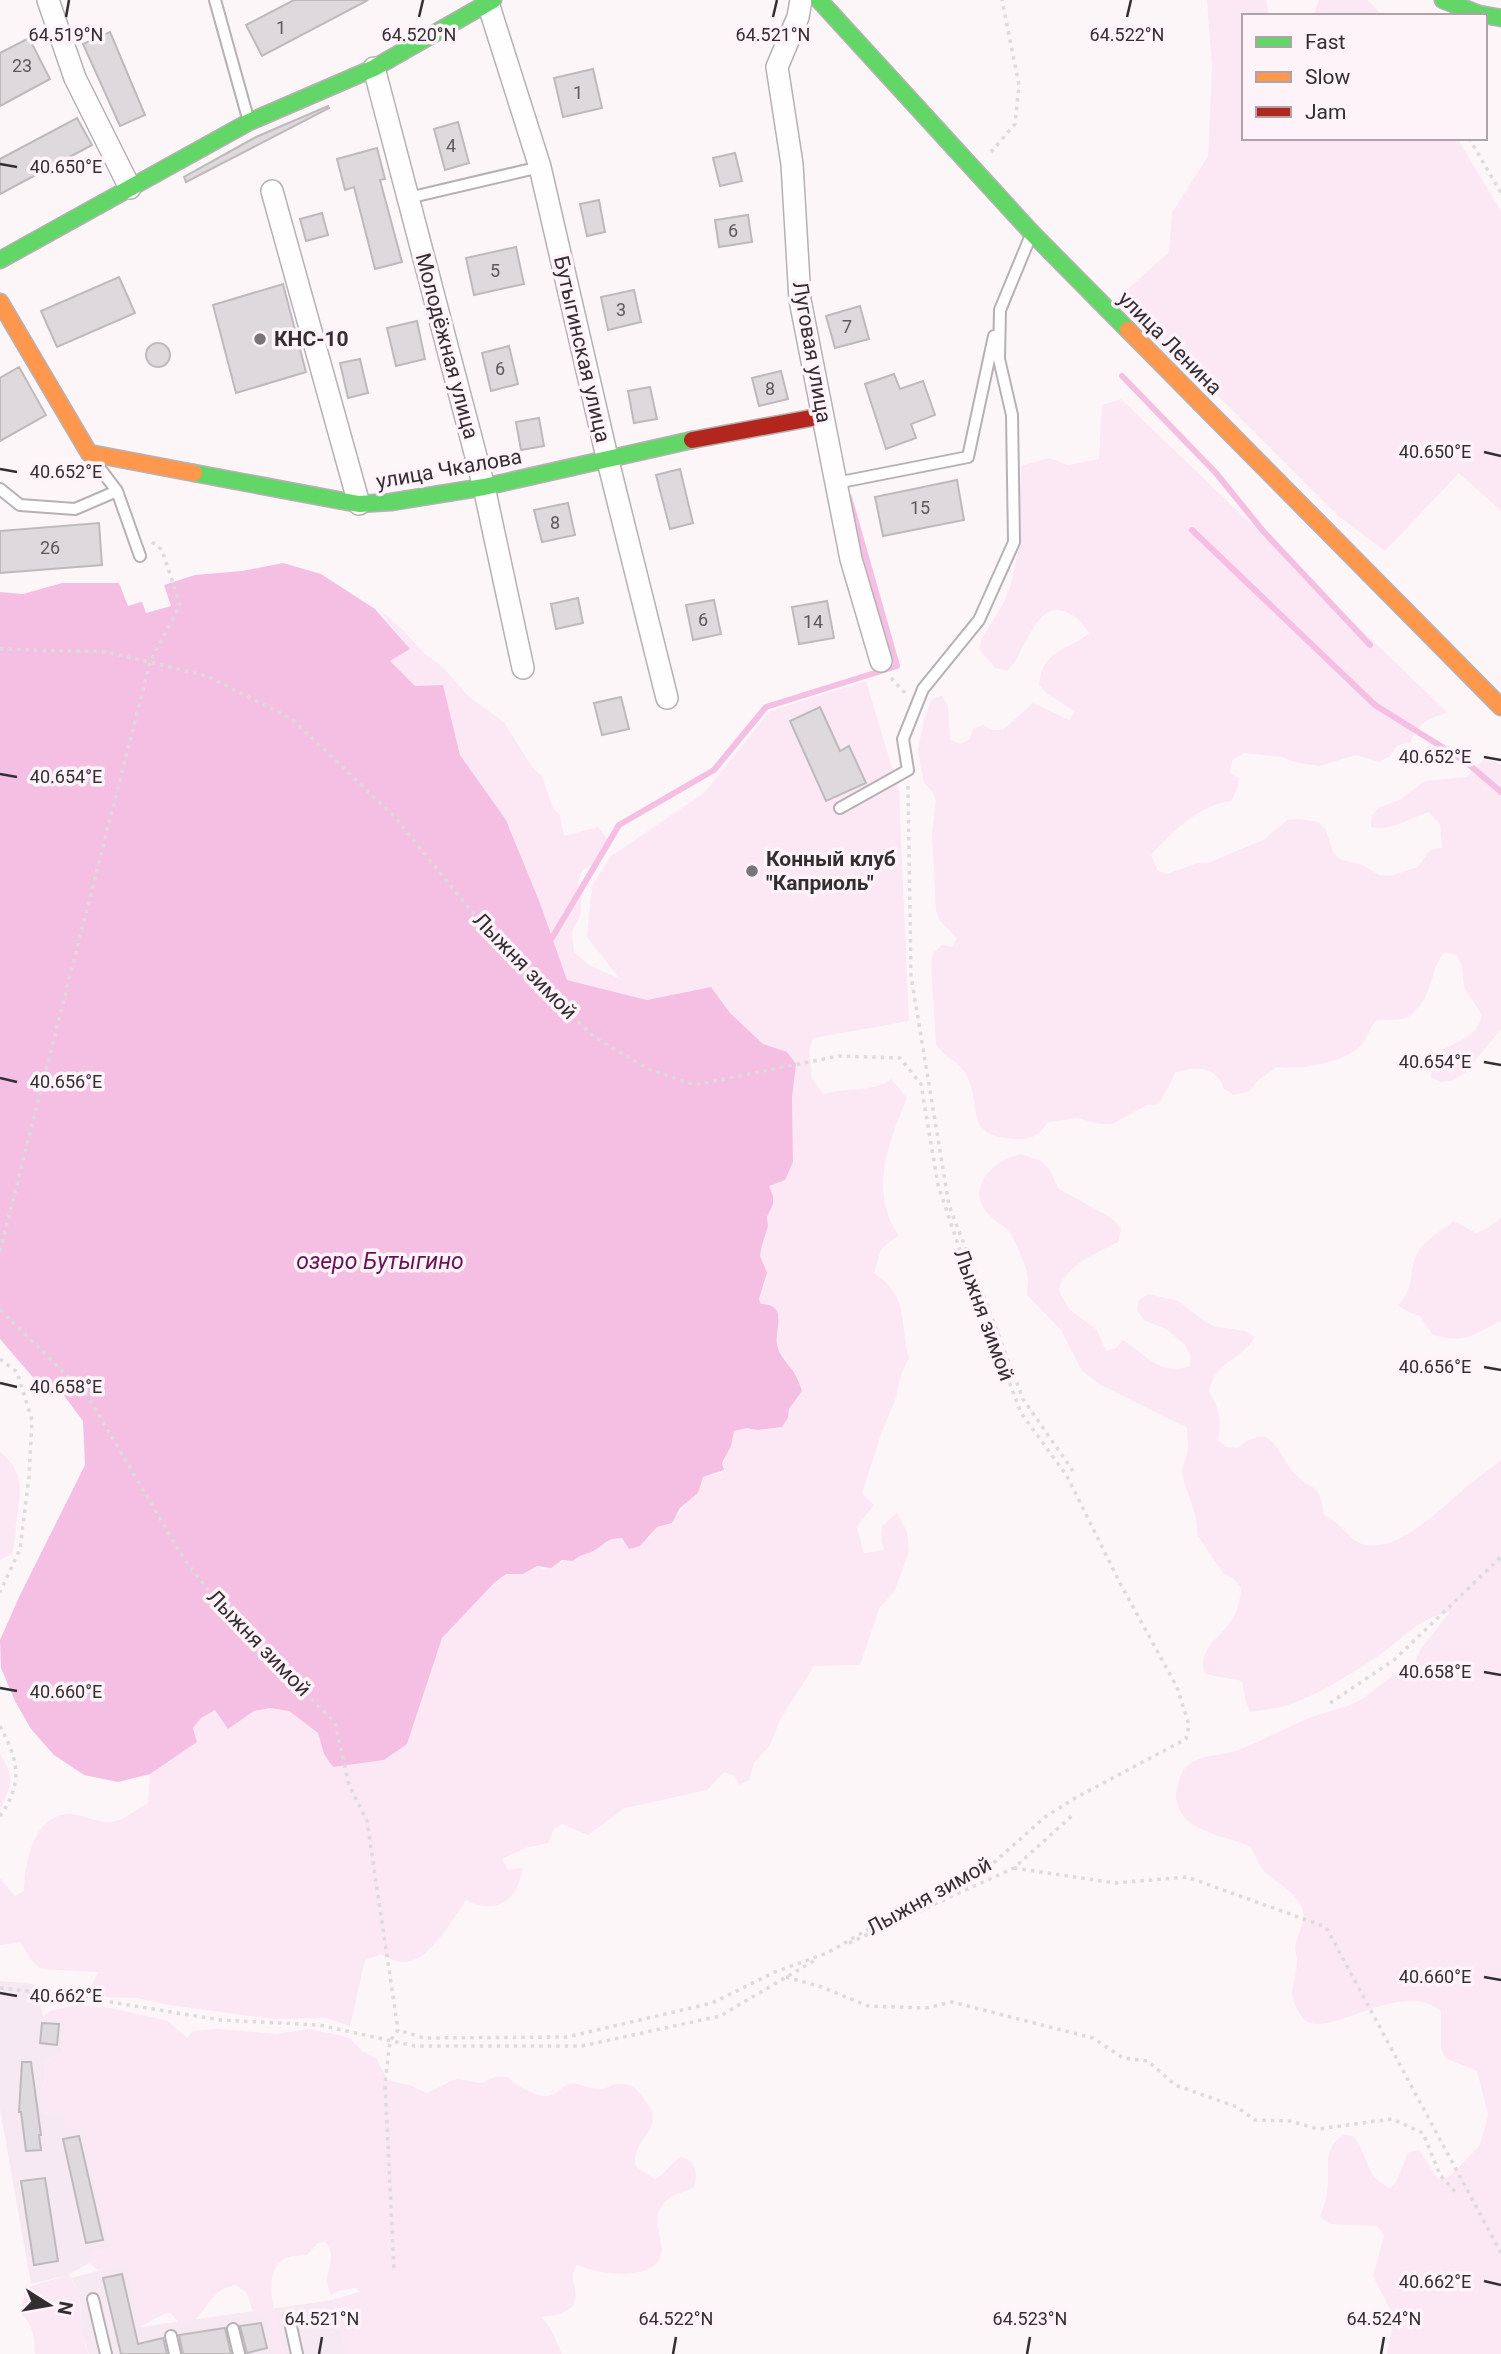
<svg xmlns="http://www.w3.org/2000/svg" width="1501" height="2354" font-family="Roboto,sans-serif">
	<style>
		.built { fill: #f6e9f1 }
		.green { fill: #fbe8f4 }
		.water { fill: #f5bfe4 }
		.pier { fill: #fcf6f9 }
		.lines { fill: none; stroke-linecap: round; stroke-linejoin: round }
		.stream { stroke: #f5bfe4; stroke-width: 6 }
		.building { fill: #ded9dc; stroke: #bebabc; stroke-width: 2 }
		.lane-casing { stroke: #b6b1b4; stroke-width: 14 }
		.street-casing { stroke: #b6b1b4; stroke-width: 24 }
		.fast-casing { stroke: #b6b1b4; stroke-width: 19 }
		.slow-casing { stroke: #b6b1b4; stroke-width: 19 }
		.jam-casing { stroke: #b6b1b4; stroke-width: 19 }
		.path { stroke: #dddbdc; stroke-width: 3.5; stroke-dasharray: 3.5 5; stroke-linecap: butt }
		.lane { stroke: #fffefe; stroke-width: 10 }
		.street { stroke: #fffefe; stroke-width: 21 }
		.fast { stroke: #63d668; stroke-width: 16 }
		.slow { stroke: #ff974d; stroke-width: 16 }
		.jam { stroke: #b3261e; stroke-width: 16 }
		.ticks { fill: none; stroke: #332e31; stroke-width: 2.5 }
		.poi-dot { fill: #797477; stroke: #fff3fa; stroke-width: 2.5 }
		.labels { text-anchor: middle; stroke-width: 7; stroke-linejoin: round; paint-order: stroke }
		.number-label { font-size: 18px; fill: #5e595c }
		.poi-label { font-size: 21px; font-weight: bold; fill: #332e31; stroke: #fff3fa; text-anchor: start }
		.street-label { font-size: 21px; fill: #332e31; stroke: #fff3fa }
		.water-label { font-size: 23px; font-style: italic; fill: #681255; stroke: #fff3fa }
		.ticks-label { font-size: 18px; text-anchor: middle; fill: #332e31; stroke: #fff3fa; stroke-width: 7; stroke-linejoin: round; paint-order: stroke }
	</style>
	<rect width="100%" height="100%" fill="#fcf6f9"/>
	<!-- built -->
	<path class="built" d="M0,1981L36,1984L43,2017L65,2018L62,2054L44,2060L46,2077L40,2093L44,2114L63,2113L82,2127L111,2249L90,2252L89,2263L68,2275L31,2284L0,2109Z
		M127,2264L141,2327L333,2300L345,2354H89L82,2334L80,2301L75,2284L71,2278Z"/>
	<!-- green -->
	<path class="green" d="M1207,0H1266L1269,16H1244V138H1457L1501,211V511L1459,473L1385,551L1338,516L1119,297L1169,252L1172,213L1208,156L1212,67Z
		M1319,0H1367L1383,16H1313Z
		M1121,399L1448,713C1428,717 1418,724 1410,743L1398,745L1390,756L1379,762L1356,755L1319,766L1294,762L1282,757L1243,753L1232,761L1230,773L1239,778L1237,790L1231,801C1199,805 1172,832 1151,855L1158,871L1167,874L1198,863H1208L1263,840L1287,820L1298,819L1319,822L1326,830L1333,852L1341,860L1361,864L1379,875L1390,876L1418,867L1430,850L1442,848L1440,825L1429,812C1408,818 1393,832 1371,827L1372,816L1378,808L1399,800L1425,781L1467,777L1483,760L1493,761L1501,765V1029L1465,1073L1454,1080L1441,1082L1431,1077L1433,1056C1451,1042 1477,1040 1482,1015L1464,987L1462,966L1457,955L1445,952C1430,968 1435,987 1419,1006C1415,1010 1413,1015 1408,1017C1397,1022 1386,1018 1375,1021C1370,1028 1367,1039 1361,1045C1346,1063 1299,1070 1277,1067L1257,1081L1250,1091L1234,1095L1224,1089C1217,1066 1196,1066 1176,1072L1159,1104L1147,1105L1112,1124H1100L1077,1118L1048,1122C1039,1136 1032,1139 1017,1139C958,1137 986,1102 963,1070C957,1060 945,1059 936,1044L931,964L933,953L942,945L952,947L957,938L940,921L936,911L932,833L936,801L932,791L924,783L918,750L924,719L932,699L942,696L948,705L950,740L961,744L970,739L973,729L983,725L993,730H1003L1033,703L1069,720L1075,712L1046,693L1039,684C1043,649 1067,651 1089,633C1083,623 1075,615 1064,611C1034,602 1025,655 1007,671L995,668L979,649L982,638L1003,604L1011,584L1018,552L1021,466L1049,458L1068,465L1099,459L1102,405Z
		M378,608L403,630L425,654L443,667L469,697L504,722L532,767L542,776L553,808L560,816L564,836L598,827L610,842L593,864L582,871L578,883L581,893V914L572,931L574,952L589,965L620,979L587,937L592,886L611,856L704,793L770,711L866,681L899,791L909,1021L813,1038L809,1050L812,1079L824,1094C845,1087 874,1093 891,1079L907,1098C889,1141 868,1193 899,1235L881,1249L874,1273C910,1297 899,1322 909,1358L901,1375L895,1401L882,1431L862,1493L874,1505L857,1527L864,1553L884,1550L881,1541L882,1526L897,1513L907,1532L909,1551L895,1590L879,1609L860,1665L814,1666L780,1720L770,1745L754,1763L749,1780L739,1785L735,1776L724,1772L707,1790L625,1808L588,1835L562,1824L554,1829L548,1843L525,1848L502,1859L508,1870L523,1868C521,1875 519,1884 516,1890C504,1909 483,1910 466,1900C451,1920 427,1970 396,1961C391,1960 385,1956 381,1954L365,1960L350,2026L326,2018L273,2019L169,2005L137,1998L106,1997L91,1986L99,1972L41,1969L31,1960L20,1942L0,1945V1878L15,1896L24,1891C25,1864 33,1813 71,1814C83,1815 96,1822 109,1822C123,1822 136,1809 148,1803L150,1774L197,1742L193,1728L201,1718L216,1710L228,1729L254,1711L270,1708L289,1711L318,1733L324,1754L334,1766L384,1760L407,1744L442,1638L494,1583L506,1574H523L537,1566L544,1569C560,1561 576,1558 592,1551C606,1545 603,1540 622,1538L626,1542L649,1538L657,1527C678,1523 693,1494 703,1477L722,1473C722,1458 731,1446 733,1431L747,1427L758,1430L782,1427L788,1418L789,1409L802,1391L797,1376L777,1347L779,1317L761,1304L759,1299L766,1280L760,1256L762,1244L768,1226L767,1217L773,1204V1196L768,1186L793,1162L792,1098L796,1064L787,1052L763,1044L730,1013L711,987L647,1000L567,980L540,903L506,820L460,755L443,686H415L389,661L409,649Z
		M1021,1154L1041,1161L1049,1169L1059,1189L1106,1215L1115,1221L1121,1230L1118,1242C1095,1254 1069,1263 1058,1289L1069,1309L1097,1330L1106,1351L1116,1348L1123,1340C1145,1354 1162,1378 1190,1366V1355L1184,1344L1166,1329L1144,1320L1137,1310L1139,1300L1148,1294L1178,1301L1204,1321L1214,1326L1245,1331L1255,1337C1241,1361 1215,1360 1209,1392C1220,1408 1221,1421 1218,1440L1226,1447L1238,1448C1273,1420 1275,1451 1294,1473C1313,1493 1319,1480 1324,1515C1340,1521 1349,1540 1362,1544C1399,1555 1445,1504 1471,1483C1481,1475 1492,1468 1501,1460V2354H1387L1394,2317L1373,2276L1384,2235L1377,2226L1330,2224L1320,2217C1322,2209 1326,2202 1327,2194C1331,2172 1320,2151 1343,2135L1353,2136C1370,2155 1363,2176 1390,2188C1401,2179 1401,2164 1409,2152L1419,2150L1438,2179L1447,2178L1455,2171L1479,2146L1483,2135L1488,2114L1477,2071L1445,2058L1441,2048V2011C1399,1976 1321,2047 1301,2016C1284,1989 1297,1985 1297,1960C1297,1956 1295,1953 1295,1949C1296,1935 1307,1923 1302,1908C1295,1891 1276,1883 1264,1871C1258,1864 1255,1855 1251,1847C1227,1835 1179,1833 1176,1797C1176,1788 1180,1773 1186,1767C1200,1754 1220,1756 1236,1751C1260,1742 1281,1730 1304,1720C1319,1714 1335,1710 1350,1705C1374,1696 1387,1673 1413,1667L1420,1650L1450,1612C1419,1617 1402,1640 1378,1656C1350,1675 1319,1694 1288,1705C1276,1709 1262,1710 1250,1712L1246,1702L1242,1681L1205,1674C1197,1650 1219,1639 1231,1621C1238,1611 1240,1600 1241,1588L1234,1579L1223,1573L1198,1536L1195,1514L1184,1482L1182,1471L1188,1449L1187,1428L1101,1385L1082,1371L1061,1330L1027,1295C1027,1288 1029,1280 1027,1273C1026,1267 1014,1238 1010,1233C1003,1223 989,1219 983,1207C969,1181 999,1158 1021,1154Z
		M1501,1218V1321C1471,1335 1467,1344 1433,1335L1420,1316L1408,1312L1398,1305C1415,1287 1408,1278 1415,1259C1420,1242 1441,1231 1454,1221L1476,1233L1486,1229Z
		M0,1452C26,1472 20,1495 16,1523C15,1535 16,1544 11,1555L0,1560Z
		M0,1754C16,1779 11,1784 0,1811Z
		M76,2005L110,2008L160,2019L168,2021L187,2038L193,2031L218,2029L276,2034L309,2029L343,2036L351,2039L362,2051L377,2059L387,2080L412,2086L427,2093C436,2090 451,2079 459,2079C467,2080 474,2083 483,2083C491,2077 498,2076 508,2077C514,2085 535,2096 546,2096C556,2096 560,2087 569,2084C580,2081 590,2091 601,2089C606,2089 611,2085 616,2084C634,2083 638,2090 646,2102C649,2107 653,2109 653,2116C653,2132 642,2137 637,2150C635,2155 635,2161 635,2166L655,2179C666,2174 670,2163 681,2157C696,2160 698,2173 694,2187C683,2194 670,2193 662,2206C653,2217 659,2231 661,2243C668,2279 615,2276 593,2270C587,2269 583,2266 577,2265C566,2278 581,2290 573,2306L561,2314L541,2317C552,2327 556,2341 562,2354H344L333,2299C343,2298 351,2293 361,2292L355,2288L338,2291L332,2295C318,2278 341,2258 325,2242L318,2243L307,2255C248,2252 279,2321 285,2354H274L271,2328L268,2321L262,2316H255C248,2303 252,2293 235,2285C209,2290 207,2313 188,2326L181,2325L170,2313L164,2314L140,2327L127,2265L99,2271L89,2263V2252L111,2249L82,2127L65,2128L63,2113L44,2114L40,2093L46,2077L44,2060L62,2054L65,2018L43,2017L50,2011Z
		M68,2275C83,2290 79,2314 82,2333C83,2341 86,2347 89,2354H35C35,2340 33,2323 21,2314L25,2288Z"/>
	<!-- water -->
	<path class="water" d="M283,563L321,574L375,609L410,649L390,661L415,686L443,685L460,755L506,820L540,903L567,980L647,1000L711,987L730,1013L763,1044L787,1052L796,1064L792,1098L793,1162L785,1180L769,1186L773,1196V1204L767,1217L768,1226L762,1245L760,1256L767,1273L759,1299L761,1304C791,1305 772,1333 778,1348C781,1358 791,1366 796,1376C799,1381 800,1386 802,1391L789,1409L788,1418L782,1427L758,1430L747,1428L734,1431L731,1446L722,1463L724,1470L703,1477L698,1493L680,1508L672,1523L657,1527L640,1546L629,1549L622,1538C605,1539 607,1543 595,1550C587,1555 580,1554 573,1561L562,1560L551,1568L537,1566L523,1574H506L494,1583L442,1638L407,1744L384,1760L333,1767L324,1754L318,1733L289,1711L270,1708L254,1711L228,1729L215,1710L201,1718L193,1728L197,1742L150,1774L118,1782L84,1775L54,1755L31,1729L15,1701L1,1668L0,1640L20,1595L85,1465L83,1421L62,1393L37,1382L0,1339V592L23,594L62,583H119L128,606L157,597L155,588L195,575L242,571Z"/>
	<!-- pier -->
	<path class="pier" d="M163,582L171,606L146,613L141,599L153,595V586Z"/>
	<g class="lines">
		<!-- stream -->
		<path class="stream" d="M1122,376L1216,473L1263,531L1370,645
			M1192,530L1375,705L1466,762L1501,792
			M552,938L619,825L714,770L766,707L897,666L849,497"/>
	</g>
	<!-- building -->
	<path class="building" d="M294,0H368L262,56L246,25Z
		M110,32L145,115L120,126L83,44Z
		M29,38L50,79L0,106V53Z
		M593,69L602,108L563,117L554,78Z
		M328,106L329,108L186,182L184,177L256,137Z
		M77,118L92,145L0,194V159Z
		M458,122L469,163L445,170L434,129Z
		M377,148L385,179L380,180L402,262L375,269L354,187L345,190L337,159Z
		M735,153L742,181L720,186L713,158Z
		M599,200L605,232L587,236L580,204Z
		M322,213L328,235L306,241L300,219Z
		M748,215L752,242L719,247L715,220Z
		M516,247L524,284L474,295L466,258Z
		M119,277L135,313L57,347L41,311Z
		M283,284L306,372L236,393L213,305Z
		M634,290L641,322L608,330L601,297Z
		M860,306L869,339L835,348L826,316Z
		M417,321L425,359L396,366L387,328Z
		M146 355a12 12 0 1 1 24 0a12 12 0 1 1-24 0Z
		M509,346L518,384L491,391L482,353Z
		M360,359L368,393L348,398L340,363Z
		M19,367L46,415L0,441V378Z
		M781,371L788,399L759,406L752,378Z
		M894,374L900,389L923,381L935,415L911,424L916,438L886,449L865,384Z
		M650,387L657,419L634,423L628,391Z
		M539,418L544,446L521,450L516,422Z
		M680,469L693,523L670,529L656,475Z
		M957,480L964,520L883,536L875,497Z
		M568,503L575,535L542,542L534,510Z
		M99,523L102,565L0,573V531Z
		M578,598L583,623L556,629L551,604Z
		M714,600L721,634L693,640L686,605Z
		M827,601L834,638L799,644L792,607Z
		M621,697L629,729L602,735L594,703Z
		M820,707L840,751L849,746L866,783L826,801L790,721Z
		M42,2023L59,2024L57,2045L40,2043Z
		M22,2062H31L41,2135H39L41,2150L26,2151L21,2112H19Z
		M79,2136L103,2240L86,2243L63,2139Z
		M45,2178L58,2261L34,2265L21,2181Z
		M122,2274L138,2344L163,2338L167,2354H121L103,2278Z
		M261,2323L267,2348L247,2353L240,2326Z
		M225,2328L231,2354H183L179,2335Z"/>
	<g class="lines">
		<defs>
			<path id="lane" d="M215,0L249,122
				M408,198L540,167
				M92,458L117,491L140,556
				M836,483L968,457L994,336
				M0,489L20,505L75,509L117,491
				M840,808L908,770L903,739L923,689L979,620L1014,542L1012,415L999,359L1000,310L1031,235
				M93,2299L106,2354
				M289,2317L297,2354
				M233,2329L239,2354
				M171,2336L175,2354"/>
			<path id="street" d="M48,0L75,78L130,188
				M801,0L798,17L777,67L792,164L800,300L851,559L881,661
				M488,3L540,167L607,457L667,698
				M374,68L484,487L523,668
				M272,191L359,504"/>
			<path id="fast" d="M819,0L1032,233L1128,330
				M1443,0L1479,14L1501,18
				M0,260L249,122L374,68L493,0
				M194,473L359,504L391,502L484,487L692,440"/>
			<path id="slow" d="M0,302L89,453L194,473
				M1128,330L1501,707"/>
			<path id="jam" d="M692,440L822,416"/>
		</defs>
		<!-- lane casing -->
		<use href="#lane" class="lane-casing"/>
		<!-- street casing -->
		<use href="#street" class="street-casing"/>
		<!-- fast casing -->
		<use href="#fast" class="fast-casing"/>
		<!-- slow casing -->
		<use href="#slow" class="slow-casing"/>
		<!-- jam casing -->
		<use href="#jam" class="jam-casing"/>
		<!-- path -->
		<path class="path" d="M1469,138L1501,193
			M991,152L1015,124L1019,85L1002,0
			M0,649L107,652L207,676L292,719L395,817L490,934L594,1037L648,1069L694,1085L839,1056L900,1058L921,1084L938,1185L965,1265L1021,1413L1067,1476L1121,1585L1177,1687L1189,1725L1186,1739L1075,1798L1045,1817L989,1867L902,1910L827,1953L775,1972L712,2003L567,2037L424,2038L398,2030
			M891,678L905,693
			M908,786L911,976L949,1205L1023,1399L1073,1471
			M0,1251L150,662L180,605L162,550L152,542
			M0,1310L87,1395L184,1559L226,1613L335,1723L349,1785L367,1821L398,2030L390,2041L385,2083L394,2269
			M0,1359L17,1372L32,1420L29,1477L20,1549L0,1592
			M1330,1703L1394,1660L1501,1557
			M0,1726C18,1760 24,1782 0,1816
			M1014,1868L1115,1883L1187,1877L1326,1927L1501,2253
			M849,1943L1014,1868L1075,1813
			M786,1977L822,1987L868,2006L926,2008L952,2002L1093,2038L1123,2058L1148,2061L1175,2085L1237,2107L1255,2120L1290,2121L1318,2129L1392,2119L1423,2133L1440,2175L1458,2195
			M0,1988L80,1997L220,2020L319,2025L415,2046H582L720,2016L817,1959"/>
		<!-- lane -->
		<use href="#lane" class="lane"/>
		<!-- street -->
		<use href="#street" class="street"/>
		<!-- fast -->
		<use href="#fast" class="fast"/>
		<!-- slow -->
		<use href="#slow" class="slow"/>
		<!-- jam -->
		<use href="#jam" class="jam"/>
	</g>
	<!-- ticks -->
	<path class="ticks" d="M66,17L69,0M419,17L423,0M773,17L777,0M1127,17L1131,0M0,164L17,167M1484,452L1501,456M0,469L17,472M1484,757L1501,760M0,774L17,777M1484,1062L1501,1065M0,1078L17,1082M1484,1367L1501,1370M0,1383L17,1387M1484,1672L1501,1675M0,1688L17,1691M1484,1977L1501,1980M0,1993L17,1996M1484,2281L1501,2285M319,2354L322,2337M673,2354L676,2337M1027,2354L1030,2337M1381,2354L1384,2337"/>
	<!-- markers -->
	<g class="poi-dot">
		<circle cx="260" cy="339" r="7"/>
		<circle cx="752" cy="871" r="7"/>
	</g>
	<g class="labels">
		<!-- number labels -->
		<g class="number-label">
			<text x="281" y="34">1</text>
			<text x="22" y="72">23</text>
			<text x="578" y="99">1</text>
			<text x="451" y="152">4</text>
			<text x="733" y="237">6</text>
			<text x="495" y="277">5</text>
			<text x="621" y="316">3</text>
			<text x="847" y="333">7</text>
			<text x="500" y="375">6</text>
			<text x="770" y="395">8</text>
			<text x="920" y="514">15</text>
			<text x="555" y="529">8</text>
			<text x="50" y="554">26</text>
			<text x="703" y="626">6</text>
			<text x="813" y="628">14</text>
		</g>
		<!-- poi labels -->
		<g class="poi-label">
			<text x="274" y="346">КНС-10</text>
			<text x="766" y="866">Конный клуб<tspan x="766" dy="24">"Каприоль"</tspan></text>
		</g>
		<!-- street labels -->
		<g class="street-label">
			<text transform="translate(1170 343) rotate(45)" y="7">улица Ленина</text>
			<text transform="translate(447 346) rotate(75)" y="7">Молодёжная улица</text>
			<text transform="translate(582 349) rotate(77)" y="7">Бутыгинская улица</text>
			<text transform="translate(812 352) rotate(80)" y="7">Луговая улица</text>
			<text transform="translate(449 469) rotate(-10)" y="7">улица Чкалова</text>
			<text transform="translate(525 966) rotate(46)" y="7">Лыжня зимой</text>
			<text transform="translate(984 1315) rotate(70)" y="7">Лыжня зимой</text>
			<text transform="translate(259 1643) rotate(46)" y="7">Лыжня зимой</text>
			<text transform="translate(929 1896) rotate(-29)" y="7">Лыжня зимой</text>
		</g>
		<!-- water labels -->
		<g class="water-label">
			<text x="380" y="1269">озеро Бутыгино</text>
		</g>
	</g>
	<g class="ticks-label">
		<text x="66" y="41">64.519°N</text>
		<text x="419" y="41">64.520°N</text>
		<text x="773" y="41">64.521°N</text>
		<text x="1127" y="41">64.522°N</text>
		<text x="66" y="173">40.650°E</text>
		<text x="1435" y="458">40.650°E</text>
		<text x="66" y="478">40.652°E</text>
		<text x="1435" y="763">40.652°E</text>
		<text x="66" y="783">40.654°E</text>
		<text x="1435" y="1068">40.654°E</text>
		<text x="66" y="1088">40.656°E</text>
		<text x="1435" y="1373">40.656°E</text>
		<text x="66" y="1393">40.658°E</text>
		<text x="1435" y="1678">40.658°E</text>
		<text x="66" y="1698">40.660°E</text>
		<text x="1435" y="1983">40.660°E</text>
		<text x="66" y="2002">40.662°E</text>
		<text x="1435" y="2288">40.662°E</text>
		<text x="322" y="2325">64.521°N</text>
		<text x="676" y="2325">64.522°N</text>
		<text x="1030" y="2325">64.523°N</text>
		<text x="1384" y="2325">64.524°N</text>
	</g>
	<!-- legend -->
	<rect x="1242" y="14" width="245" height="126" fill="#fff3fa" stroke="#ada4aa" stroke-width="2"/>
	<rect x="1256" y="37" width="35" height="10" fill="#63d668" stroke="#ada4aa" stroke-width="2"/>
	<text x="1305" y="49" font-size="21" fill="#332e31">Fast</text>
	<rect x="1256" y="72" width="35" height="10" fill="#ff974d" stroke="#ada4aa" stroke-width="2"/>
	<text x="1305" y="84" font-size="21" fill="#332e31">Slow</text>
	<rect x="1256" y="107" width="35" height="10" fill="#b3261e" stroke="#ada4aa" stroke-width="2"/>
	<text x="1305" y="119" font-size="21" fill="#332e31">Jam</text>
	<!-- north arrow -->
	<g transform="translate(49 2305) rotate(101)" stroke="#fff3fa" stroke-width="5" paint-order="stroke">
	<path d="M0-5L12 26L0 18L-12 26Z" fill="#332e31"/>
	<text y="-10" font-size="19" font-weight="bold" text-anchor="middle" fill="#332e31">N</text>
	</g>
</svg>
